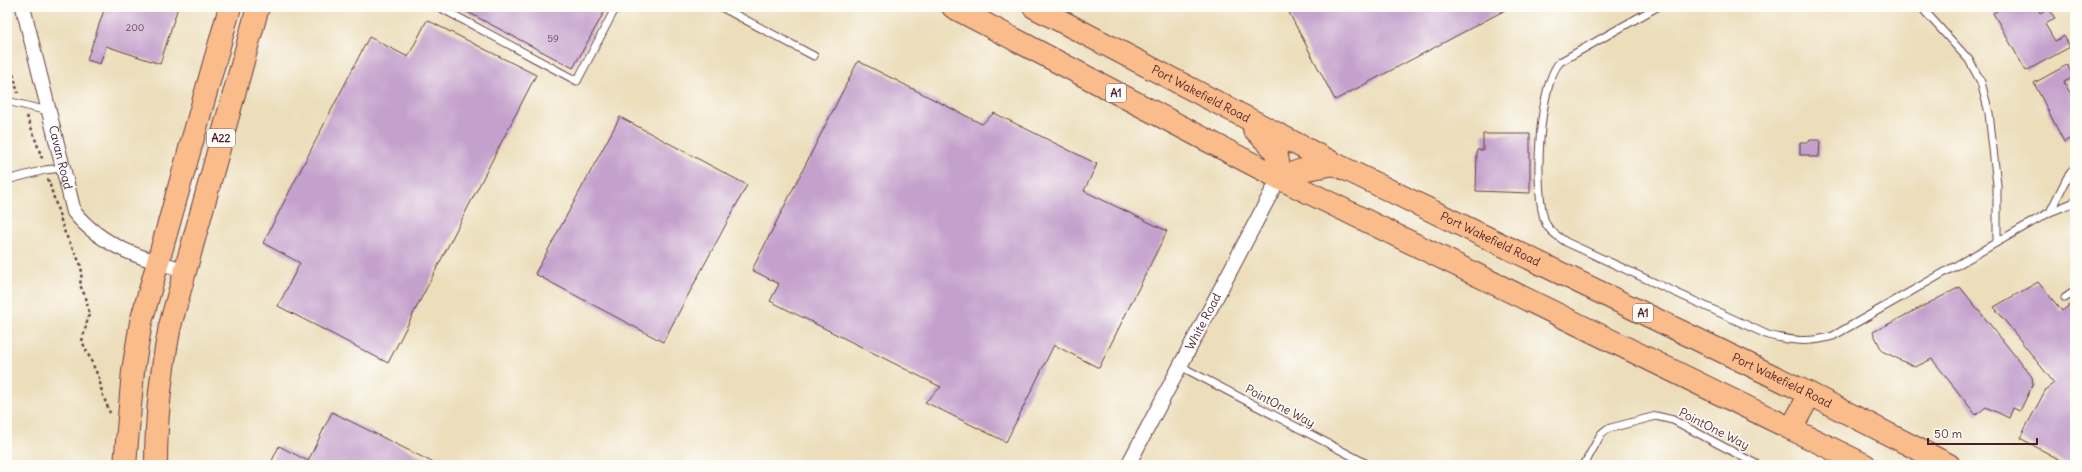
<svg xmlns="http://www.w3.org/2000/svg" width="2082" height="472" font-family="Delius,sans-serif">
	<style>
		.building { fill: #c4a0cc }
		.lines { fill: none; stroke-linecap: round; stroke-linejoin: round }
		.service-casing { stroke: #623c41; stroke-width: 9 }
		.minor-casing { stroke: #623c41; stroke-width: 16 }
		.primary-casing { stroke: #623c41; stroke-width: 24 }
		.trunk-casing { stroke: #623c41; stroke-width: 24 }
		.path { stroke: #623c41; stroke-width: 2.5; stroke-dasharray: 3 3; stroke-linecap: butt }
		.service { stroke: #fff; stroke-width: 7 }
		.minor { stroke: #fff; stroke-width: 14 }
		.primary { stroke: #fabc8b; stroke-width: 22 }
		.trunk { stroke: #fabc8b; stroke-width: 22 }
		.labels { text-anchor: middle; stroke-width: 3.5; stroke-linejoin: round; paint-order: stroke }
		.number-label { font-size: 10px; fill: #683f53 }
		.shield { fill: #fdfcf7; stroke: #806168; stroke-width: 1 }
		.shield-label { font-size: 11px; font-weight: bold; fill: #4a1f2b }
		.street-label { font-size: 12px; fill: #4a1f2b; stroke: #fdfcf7 }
	</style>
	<rect width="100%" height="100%" fill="#fdfcf7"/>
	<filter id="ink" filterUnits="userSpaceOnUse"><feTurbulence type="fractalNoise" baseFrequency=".025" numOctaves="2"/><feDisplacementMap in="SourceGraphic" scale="8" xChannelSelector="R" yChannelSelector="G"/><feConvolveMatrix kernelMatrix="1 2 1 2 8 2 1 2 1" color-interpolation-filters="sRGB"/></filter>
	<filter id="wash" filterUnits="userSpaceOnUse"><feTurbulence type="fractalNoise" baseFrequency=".012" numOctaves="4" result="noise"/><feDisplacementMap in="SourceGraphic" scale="16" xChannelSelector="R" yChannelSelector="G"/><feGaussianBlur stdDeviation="0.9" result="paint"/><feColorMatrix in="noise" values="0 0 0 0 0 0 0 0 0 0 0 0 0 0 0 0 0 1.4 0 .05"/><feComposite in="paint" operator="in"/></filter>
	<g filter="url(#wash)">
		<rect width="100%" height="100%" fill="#ecdebb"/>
		<g id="blocks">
			<!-- building -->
			<path class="building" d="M105,7H178L160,64L106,46L100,64L87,60Z
				M458,7H607L573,68Z
				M1286,7H1511L1335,100Z
				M2004,7H2037L2040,13L2049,8L2055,19L2045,24L2055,41L2064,36L2070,47L2026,71L1993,13Z
				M427,20L536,75L388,363L278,306L300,263L263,243L369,37L408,57Z
				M858,61L982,124L994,113L1097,164L1084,191L1167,231L1099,368L1054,345L1006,442L925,402L941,387L770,301L779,284L752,270Z
				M2067,65L2074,77L2064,82L2075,102V136L2064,142L2034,83Z
				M620,117L747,185L663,342L535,274Z
				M1483,134H1530V193L1476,191L1477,150H1483Z
				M1810,140H1820L1819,157H1809V155H1800V142H1809Z
				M2038,282L2062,311L2075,301V454L2069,465L2020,438L2046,389L2054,383L1994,307Z
				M1960,287L2032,377L2033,384L2020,411L2013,408L2009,418L1986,407L1976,415L1932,359L1915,367L1882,351L1873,332Z
				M332,412L434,463L433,465H270L279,446L308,461Z"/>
		</g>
	</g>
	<g filter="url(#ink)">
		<use href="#blocks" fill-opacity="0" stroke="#623c41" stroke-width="1"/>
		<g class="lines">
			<defs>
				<path id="service" d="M439,7L577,81L616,7
					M721,7L814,56
					M1657,7L1560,62C1538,85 1533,195 1546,224C1550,232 1559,237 1566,242L1768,335C1791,341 1810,343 1833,336L2050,212L2075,202
					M1921,7L1969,60L1981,82L1989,113L1997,185V241
					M7,101L48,111
					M7,180L45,170L62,168
					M2050,212L2067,178L2075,167
					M2065,298L2075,291
					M1180,366L1369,465
					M1584,465L1601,434L1607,429L1656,416L1673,420L1758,465"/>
				<g id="minor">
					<path id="s1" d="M23,7L74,212C102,247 143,259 185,270"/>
					<path id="s2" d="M1128,465L1279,178"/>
				</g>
				<path id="primary" d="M125,465L133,371L141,322L230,7
					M156,465C156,418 161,372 170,326L258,7"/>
				<g id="trunk">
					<path d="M953,7L1279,178L1865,465"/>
					<path id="s3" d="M1034,7L1335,164L1810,394L1949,465"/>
					<path d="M1254,129C1274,150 1279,147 1279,178"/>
					<path d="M1279,178L1302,170L1335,164"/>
					<path d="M1791,429L1810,394"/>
				</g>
			</defs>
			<!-- service casing -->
			<use href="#service" class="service-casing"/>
			<!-- minor casing -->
			<use href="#minor" class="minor-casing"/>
			<!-- primary casing -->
			<use href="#primary" class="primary-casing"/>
			<!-- trunk casing -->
			<use href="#trunk" class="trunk-casing"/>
			<!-- path -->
			<path class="path" d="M7,51L18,93
				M27,116L43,161
				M48,179L65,233L80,263L82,272L80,285L86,298L89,314L82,341L99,378L102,393L110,413"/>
			<!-- service -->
			<use href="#service" class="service"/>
			<!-- minor -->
			<use href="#minor" class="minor"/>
			<!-- primary -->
			<use href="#primary" class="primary"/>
			<!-- trunk -->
			<use href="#trunk" class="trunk"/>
		</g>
	</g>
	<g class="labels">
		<!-- number labels -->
		<g class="number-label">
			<text x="135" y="31">200</text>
			<text x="553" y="42">59</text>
		</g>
		<!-- shield labels -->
		<g class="shield">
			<rect x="1106" y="84" width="20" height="18" rx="3"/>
			<rect x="207" y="129" width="28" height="18" rx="3"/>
			<rect x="1633" y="304" width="20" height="18" rx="3"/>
		</g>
		<g class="shield-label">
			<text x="1116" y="97">A1</text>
			<text x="221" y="142">A22</text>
			<text x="1643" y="317">A1</text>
		</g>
		<!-- street labels -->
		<g class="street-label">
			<text dy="4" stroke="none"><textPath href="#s3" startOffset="188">Port Wakefield Road</textPath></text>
			<text dy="4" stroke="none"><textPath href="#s1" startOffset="155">Cavan Road</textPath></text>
			<text dy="4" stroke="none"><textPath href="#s3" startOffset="512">Port Wakefield Road</textPath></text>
			<text dy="4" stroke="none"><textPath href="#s2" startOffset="162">White Road</textPath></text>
			<text dy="4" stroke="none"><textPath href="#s3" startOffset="836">Port Wakefield Road</textPath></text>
			<text transform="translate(1280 406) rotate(28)" y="4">PointOne Way</text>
			<text transform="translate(1714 429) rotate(27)" y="4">PointOne Way</text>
		</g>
	</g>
	<!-- margin -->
	<rect width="2082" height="472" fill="none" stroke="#fdfcf7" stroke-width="24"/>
	<!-- scale -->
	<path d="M1928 438v6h109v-6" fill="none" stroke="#4a1f2b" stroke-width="2"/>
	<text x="1934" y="438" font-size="12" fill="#4a1f2b" stroke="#fdfcf7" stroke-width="3" paint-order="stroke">50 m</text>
</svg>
